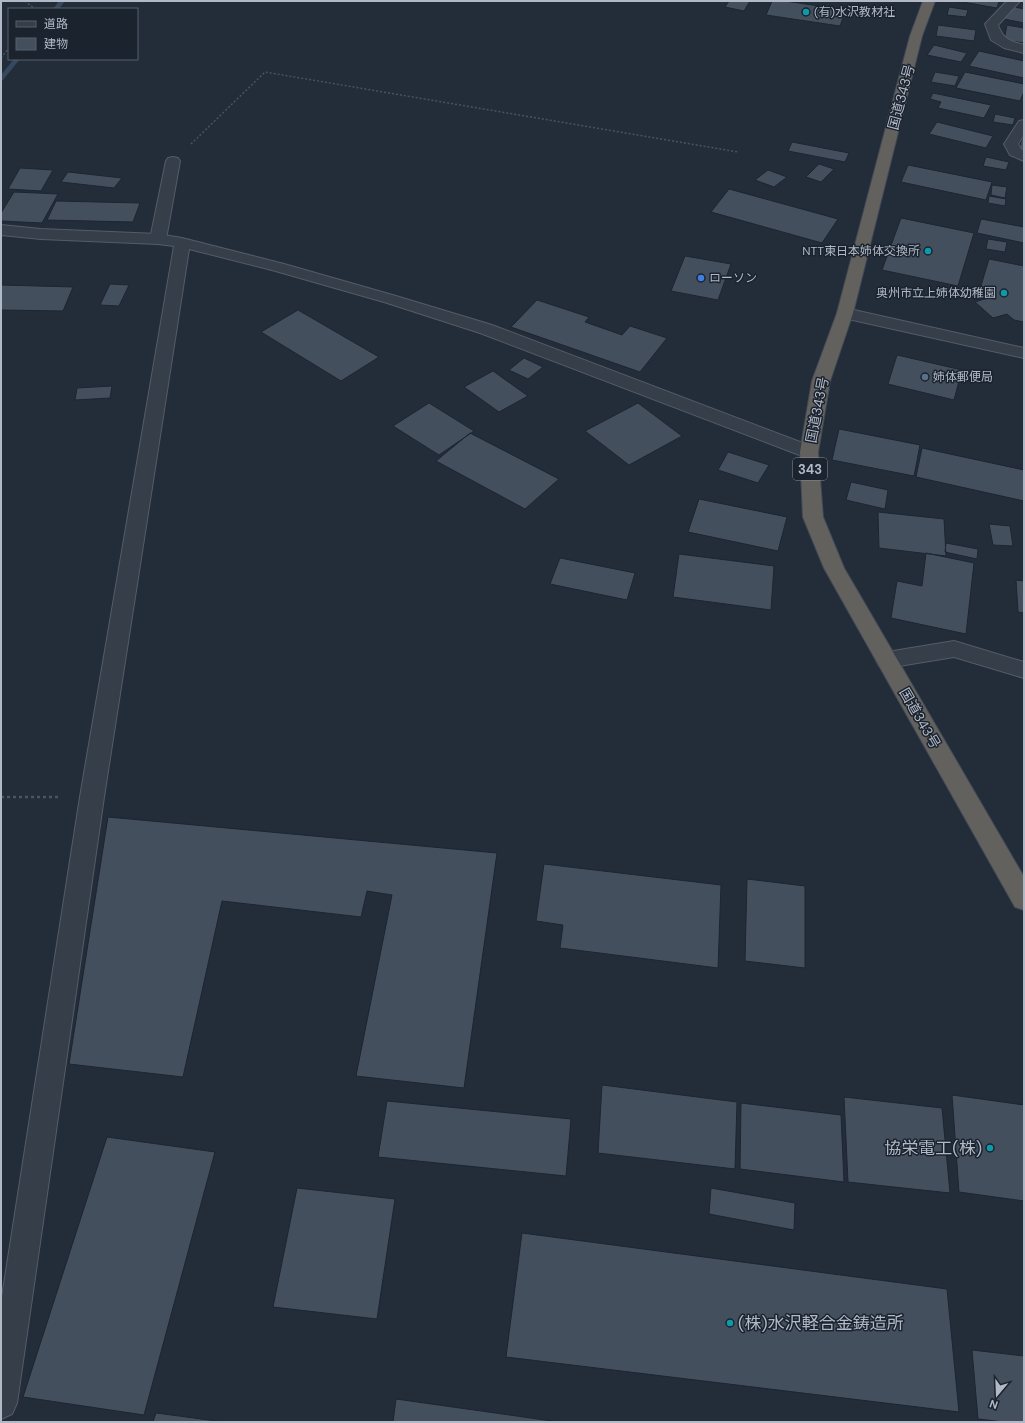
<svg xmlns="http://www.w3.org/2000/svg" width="1025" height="1423" font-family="'DM Sans','Noto Sans JP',sans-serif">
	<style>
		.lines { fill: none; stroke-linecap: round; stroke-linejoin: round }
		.stream { fill: #364760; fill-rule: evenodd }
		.building { fill: #444f5e; stroke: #1d2531 }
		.service-casing { stroke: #545c68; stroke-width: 2 }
		.minor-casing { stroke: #545c68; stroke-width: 2 }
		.tertiary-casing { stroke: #545c68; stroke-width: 2 }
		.trunk-casing { stroke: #414955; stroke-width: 2 }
		.path-far1 { stroke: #44575a; stroke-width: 1.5; stroke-dasharray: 2 2; stroke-linecap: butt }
		.path { stroke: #44575a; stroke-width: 2.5; stroke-dasharray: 3 3; stroke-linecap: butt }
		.service { fill: #363e4a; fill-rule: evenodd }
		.minor { fill: #363e4a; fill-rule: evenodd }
		.tertiary { fill: #363e4a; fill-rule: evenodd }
		.trunk { fill: #62615e; fill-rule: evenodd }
		.culture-dot { fill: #0f9aa8; stroke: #1b232f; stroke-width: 1.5 }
		.shop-dot { fill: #3f7fe0; stroke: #1b232f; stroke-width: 1.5 }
		.service-dot { fill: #5c6f8a; stroke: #1b232f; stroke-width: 1.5 }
		.labels { text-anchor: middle; stroke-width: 3; stroke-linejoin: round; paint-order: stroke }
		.far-poi-label { font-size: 12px; fill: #b1b9c6; stroke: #1b232f; text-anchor: start }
		.shield { fill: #1b232f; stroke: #848c99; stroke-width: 1 }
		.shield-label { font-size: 13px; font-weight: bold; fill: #b1b9c6 }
		.street-label { font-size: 14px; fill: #b1b9c6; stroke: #1b232f }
		.near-poi-label { font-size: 17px; fill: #b1b9c6; stroke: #1b232f; text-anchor: end }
	</style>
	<rect width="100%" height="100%" fill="#232c39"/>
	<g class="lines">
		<!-- stream -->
		<path class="stream" d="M59,1H65L59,9H53Z
			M14,59H20L3,80L1,81V75Z"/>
	</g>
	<!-- building -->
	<path class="building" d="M729,1H750L744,11L725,7Z
		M772,1H785L846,10L840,26L766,15Z
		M957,1H999L997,8Z
		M1006,5L1024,9V23L999,18Z
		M949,7L968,10L966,17L947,15Z
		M938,25L976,30L974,41L936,36Z
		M1007,25L1024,28V43L1004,40Z
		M934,45L967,53L961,62L927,55Z
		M979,51L1024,61V78L969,66Z
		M935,72L959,76L955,86L931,82Z
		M965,72L1024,84V92L1020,101L956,88Z
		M933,93L991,105L984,118L938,108L941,102L930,99Z
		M995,114L1015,118L1013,125L993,122Z
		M937,122L993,136L986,148L929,134Z
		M1023,135H1024V150L1019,149Z
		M792,142L849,153L845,162L788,151Z
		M986,157L1009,162L1006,170L983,166Z
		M819,164L834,169L821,182L806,177Z
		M908,165L992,182L986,200L901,182Z
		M20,168L53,170L41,191L8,189Z
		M768,170L787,177L774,187L755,180Z
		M68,172L122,178L114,188L61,182Z
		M992,185L1007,187L1005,198L991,195Z
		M729,189L838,219L822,243L711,212Z
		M14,192L58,194L42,223L1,221V213Z
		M989,196L1006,199L1005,206L988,203Z
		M56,201L140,203L133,222L47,220Z
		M901,218L974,233L958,286L882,270Z
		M981,219L1024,227V243L977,233Z
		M988,239L1007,242L1005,252L986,249Z
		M685,256L731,264L718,300L671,291Z
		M989,259L1024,266V322L1014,320L1007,314L993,318L975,302L990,297L980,289Z
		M110,284L129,285L119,306L100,305Z
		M1,285L73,287L63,311L1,310Z
		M537,300L589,317L585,322L622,335L630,326L667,338L640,372L511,327Z
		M298,310L379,357L341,381L261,332Z
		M897,355L962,370L954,400L888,384Z
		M524,358L543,367L528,379L509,370Z
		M493,371L528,396L499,412L464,387Z
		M112,386L110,398L75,400L77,388Z
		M429,403L474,431L439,455L393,426Z
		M638,403L682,436L629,465L585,431Z
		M839,429L920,445L914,476L832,460Z
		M470,433L559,479L525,509L436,461Z
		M922,448L1024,470V501L916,477Z
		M728,452L769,465L758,483L718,470Z
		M851,482L888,490L885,509L846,500Z
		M699,499L787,517L778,551L688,532Z
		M878,512L944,519L946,556L879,548Z
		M989,524L1010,526L1013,546L993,545Z
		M946,543L978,549L977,559L945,552Z
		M926,553L974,563L966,634L891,618L897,581L922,586Z
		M679,554L774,566L771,610L673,597Z
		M560,558L635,573L627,600L550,584Z
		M1016,580L1024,581V613L1018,612Z
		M108,817L497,853L464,1088L356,1076L392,895L367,891L361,917L222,901L183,1077L69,1064Z
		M544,864L721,885L718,968L560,948L563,925L536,921Z
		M747,879L805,886V968L745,961Z
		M602,1085L737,1102L735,1169L598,1153Z
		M952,1095L1024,1105V1201L959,1192Z
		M844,1097L942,1108L950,1193L848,1182Z
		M387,1101L571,1119L566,1176L378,1157Z
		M741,1103L841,1115L844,1182L740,1169Z
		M107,1137L215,1152L144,1415L23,1397Z
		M297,1188L395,1199L377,1319L273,1307Z
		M711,1188L795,1203L794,1230L709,1214Z
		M522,1233L947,1289L959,1412L506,1357Z
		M972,1350L1024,1356V1422H1004L978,1419Z
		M396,1399L559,1422H393Z
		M156,1413L224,1422H153Z"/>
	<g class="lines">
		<defs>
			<path id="service" d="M173,157L178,158L180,161L166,239L164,242L158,244L152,242L150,239L166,161L168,158Z"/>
			<path id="minor" d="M1007,1H1020L998,25C1003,39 1009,41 1024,45V53L1004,48L991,40L985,24Z
				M1024,120V135L1018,144L1021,149L1024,151V161L1010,155L1004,144L1019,121Z
				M1,225L41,229L158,234L182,238L284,264L396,296L492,325L816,448L818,452L816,456L809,458L802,456L480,333L384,302L272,270L189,249L104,797L17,1403L12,1414L1,1419V1303L80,797L174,246L158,244L41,239L1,235Z
				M954,641L1024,662V678L954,657L887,668L879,666L876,660L879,654L887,652Z"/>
			<path id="tertiary" d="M845,308L1024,348V358L839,317L837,313L839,309Z"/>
			<path id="trunk" d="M923,1H935L922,36L853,313L830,381L818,452L823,517L844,568L1024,877V910L1015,907L824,568L803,517L800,452L812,381L837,313L910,36Z"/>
		</defs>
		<!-- service casing -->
		<use href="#service" class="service-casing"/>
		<!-- minor casing -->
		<use href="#minor" class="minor-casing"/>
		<!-- tertiary casing -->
		<use href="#tertiary" class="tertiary-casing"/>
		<!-- trunk casing -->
		<use href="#trunk" class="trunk-casing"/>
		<!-- path-far1 -->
		<path class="path-far1" d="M25,1L35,9
			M1,58L9,48
			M191,144L265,72L738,152"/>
		<!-- path -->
		<path class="path" d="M1,797H60"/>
		<!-- service -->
		<use href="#service" class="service"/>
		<!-- minor -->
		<use href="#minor" class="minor"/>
		<!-- tertiary -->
		<use href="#tertiary" class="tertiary"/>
		<!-- trunk -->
		<use href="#trunk" class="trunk"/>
	</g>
	<!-- markers -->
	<g class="culture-dot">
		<circle cx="806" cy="12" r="4"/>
		<circle cx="928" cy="251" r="4"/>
		<circle cx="1004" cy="293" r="4"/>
		<circle cx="990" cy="1148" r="4"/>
		<circle cx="730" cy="1323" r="4"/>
	</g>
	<circle class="shop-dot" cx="701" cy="278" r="4"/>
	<circle class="service-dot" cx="925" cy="377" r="4"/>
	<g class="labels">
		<!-- far-poi labels -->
		<g class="far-poi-label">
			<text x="814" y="16">(有)水沢教材社</text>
			<text x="920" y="255" text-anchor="end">NTT東日本姉体交換所</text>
			<text x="709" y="282">ローソン</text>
			<text x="996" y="297" text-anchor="end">奥州市立上姉体幼稚園</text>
			<text x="933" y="381">姉体郵便局</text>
		</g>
		<!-- shield labels -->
		<rect class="shield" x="793" y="458" width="34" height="22" rx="3"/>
		<g class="shield-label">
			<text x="810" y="474">343</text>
		</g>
		<!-- street labels -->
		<g class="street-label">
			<text transform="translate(901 97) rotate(-75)" y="5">国道343号</text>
			<text transform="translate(817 410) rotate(-79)" y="5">国道343号</text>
			<text transform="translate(920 718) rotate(60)" y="5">国道343号</text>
		</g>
		<!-- near-poi labels -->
		<g class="near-poi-label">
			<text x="982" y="1154">協栄電工(株)</text>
			<text x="738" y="1329" text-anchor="start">(株)水沢軽合金鋳造所</text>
		</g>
	</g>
	<!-- border -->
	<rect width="1025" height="1423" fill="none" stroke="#b1b9c6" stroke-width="4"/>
	<!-- legend -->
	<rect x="8" y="8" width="130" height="52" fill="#1b232f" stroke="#575f6b"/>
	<rect x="16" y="21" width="20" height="6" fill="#363e4a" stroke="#575f6b"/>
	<text x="44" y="28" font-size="12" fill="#b1b9c6">道路</text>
	<rect x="16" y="38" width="20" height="12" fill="#444f5e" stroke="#575f6b"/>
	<text x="44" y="48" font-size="12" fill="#b1b9c6">建物</text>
	<!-- north arrow -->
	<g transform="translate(997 1395) rotate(199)" stroke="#1b232f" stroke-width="3" paint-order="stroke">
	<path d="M0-3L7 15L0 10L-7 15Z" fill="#b1b9c6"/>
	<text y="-6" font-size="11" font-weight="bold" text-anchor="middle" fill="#b1b9c6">N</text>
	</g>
</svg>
